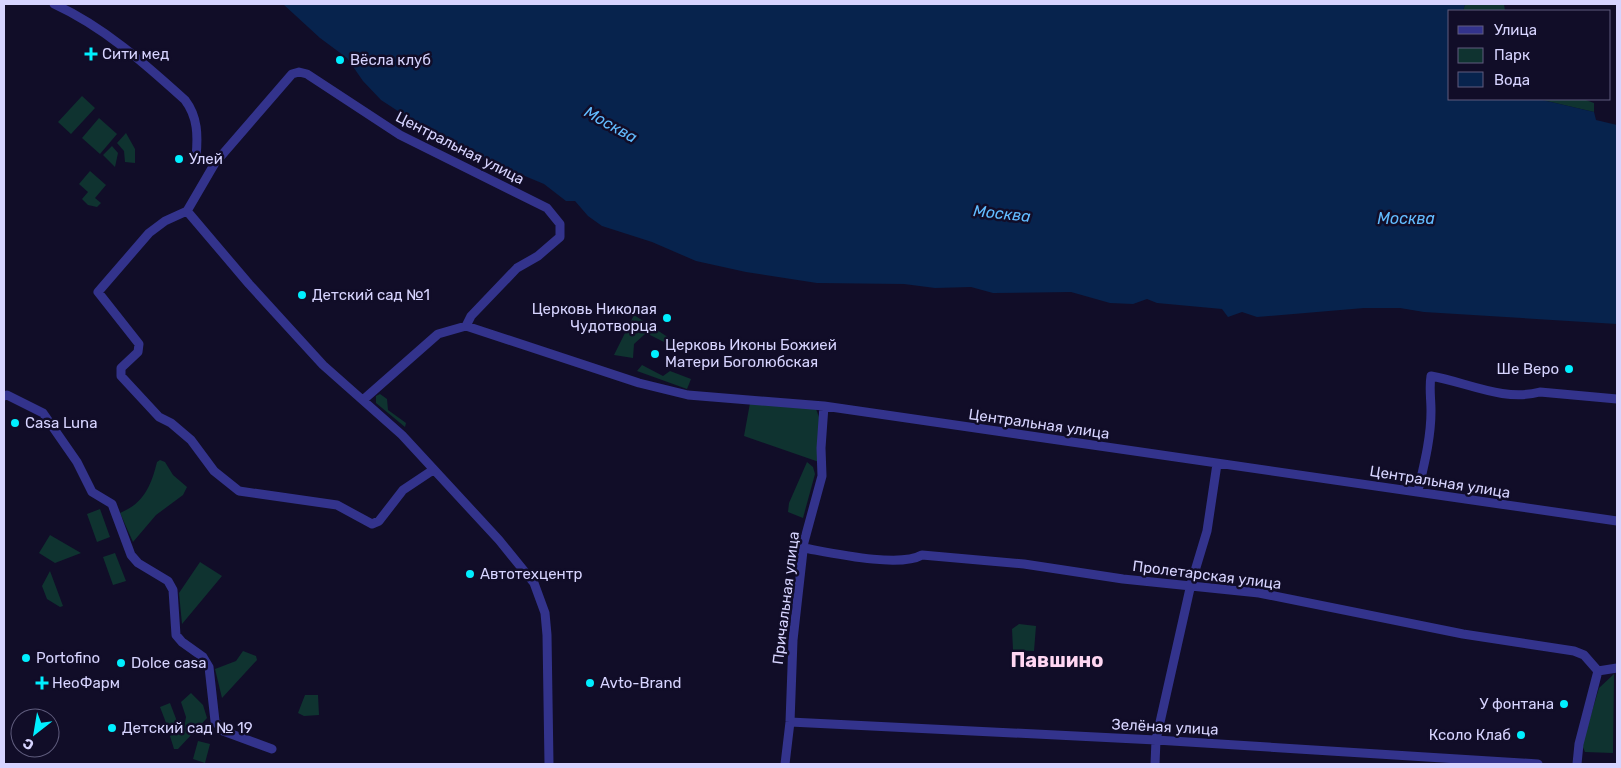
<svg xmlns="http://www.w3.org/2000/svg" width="1621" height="768" font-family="Rubik,sans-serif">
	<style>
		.green { fill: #0f3330 }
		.water { fill: #07234d }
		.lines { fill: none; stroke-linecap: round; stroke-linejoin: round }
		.minor { stroke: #33338c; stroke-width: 9 }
		.poi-dot { fill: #00efff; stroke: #110d28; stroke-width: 2 }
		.labels { text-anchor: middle; stroke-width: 5; stroke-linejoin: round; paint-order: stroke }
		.poi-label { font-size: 15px; fill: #d7d4ff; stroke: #110d28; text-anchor: start }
		.street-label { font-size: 15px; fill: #d7d4ff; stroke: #110d28 }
		.water-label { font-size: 16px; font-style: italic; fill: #62bcff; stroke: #110d28 }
		.district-label { font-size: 20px; font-weight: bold; fill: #ffd6f2; stroke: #110d28 }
	</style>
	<rect width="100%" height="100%" fill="#110d28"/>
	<!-- green -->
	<path class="green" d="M1465,4H1504L1505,11H1463Z
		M82,96L95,108L71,134L58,122Z
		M1538,99H1583L1594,103V112Z
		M99,118L117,134L100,154L82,138Z
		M126,133L135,149V163L125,162L124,151L117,143Z
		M112,146L118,153L115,167L103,155Z
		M90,171L106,185L95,198L101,203L97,207L88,205L82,199L88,192L79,184Z
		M634,315L686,349L684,352L646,333L634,344L633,358L614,355Z
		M642,365L663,376L670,371L691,379L687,389L637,371Z
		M380,394L387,399L388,410L406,423L405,427L376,403V396Z
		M750,403L816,409L820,420L819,462L744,436Z
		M160,460L165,462L173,475L187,487L183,495L156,515L133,542L120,513C144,503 151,486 157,462Z
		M807,462L813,467L815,474L803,518L788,512L789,503Z
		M100,509L110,537L97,542L87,514Z
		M50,535L81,553L55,563L39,553Z
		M115,553L126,581L113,585L103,557Z
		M200,562L222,576L182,624L179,593Z
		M50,571L63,606L60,607L47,599L42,586Z
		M1019,624L1036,626L1034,651L1013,650L1012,629Z
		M243,651L256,656L257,660L222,698L215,669L236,661Z
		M1614,674L1613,753L1585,752L1582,745L1599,688Z
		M191,693L203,705L207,718L178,749H174L170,736L184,728L186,717L181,702Z
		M305,695H318L319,715L304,716L298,713Z
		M170,703L178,724L168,728L160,707Z
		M198,741L210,744L205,763L193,759Z"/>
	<!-- water -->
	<path class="water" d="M283,4H1465L1463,11H1450V99H1538L1594,112L1596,120L1617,125V324L1424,312L1400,308H1364L1257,317L1242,312L1228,317L1222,309L1157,303L1147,299L1133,304L1110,303L1071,292L993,293L971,287L935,288L904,284L817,283L746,272L696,261L652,242L602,226L588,216L575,201H566L544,184L462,150L407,117L381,100L363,81L347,58L320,38Z"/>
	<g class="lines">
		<!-- minor -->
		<path class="minor" d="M54,4C104,27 144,63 185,100C198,117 198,136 196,157
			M187,211L249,284L323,365L402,435L499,540L534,583L545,613L547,635L549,764
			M187,211L215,163L292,74L299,72L307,74L400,135L547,208L560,224V237L538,256L517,268L471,316L466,326
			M187,211L165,221L149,233L98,292L139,344L138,352L121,368V376L159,417L171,423L191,440L214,471L239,491L337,505L372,524L379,521L403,490L433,470
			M4,396L7,395L43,413L77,462L92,492L112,504L131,555L138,563L168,581L173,590L176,635L182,642L203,657L209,667L215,721L223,731L272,749
			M363,400L438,334L466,326L639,383L688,395L824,406L1617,521
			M1418,491C1424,465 1431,438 1431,411C1431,398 1429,388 1431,376C1466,382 1504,402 1540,392L1617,399
			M804,548C832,553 899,568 922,555L1024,564L1123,579L1259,593L1463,634L1574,651L1584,655L1598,671
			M1598,671L1617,668
			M790,722L1156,740L1538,764
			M785,764L790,722L793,640L804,542L822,476L821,448L824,406
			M1155,764L1156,740L1191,584L1207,531L1217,464
			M1577,764L1579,744L1598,671"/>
	</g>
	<!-- markers -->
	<g class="poi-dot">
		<path d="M88.5 46.5h5v5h5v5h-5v5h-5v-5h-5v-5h5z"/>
		<circle cx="340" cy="60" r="5"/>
		<circle cx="179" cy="159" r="5"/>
		<circle cx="302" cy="295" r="5"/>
		<circle cx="667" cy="318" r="5"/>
		<circle cx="655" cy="354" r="5"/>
		<circle cx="1569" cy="369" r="5"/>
		<circle cx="15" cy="423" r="5"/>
		<circle cx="470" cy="574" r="5"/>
		<circle cx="26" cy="658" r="5"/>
		<circle cx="121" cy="663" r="5"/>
		<path d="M39.5 675.5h5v5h5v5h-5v5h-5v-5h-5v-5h5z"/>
		<circle cx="590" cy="683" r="5"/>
		<circle cx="1564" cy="704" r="5"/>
		<circle cx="112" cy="728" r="5"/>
		<circle cx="1521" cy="735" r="5"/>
	</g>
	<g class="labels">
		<!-- poi labels -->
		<g class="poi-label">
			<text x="102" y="59">Сити мед</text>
			<text x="350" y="65">Вёсла клуб</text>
			<text x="189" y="164">Улей</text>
			<text x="312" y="300">Детский сад №1</text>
			<text x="657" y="314" text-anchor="end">Церковь Николая<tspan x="657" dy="17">Чудотворца</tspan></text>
			<text x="665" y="350">Церковь Иконы Божией<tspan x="665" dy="17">Матери Боголюбская</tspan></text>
			<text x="1559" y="374" text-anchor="end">Ше Веро</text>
			<text x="25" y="428">Casa Luna</text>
			<text x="480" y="579">Автотехцентр</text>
			<text x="36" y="663">Portofino</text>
			<text x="131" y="668">Dolce casa</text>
			<text x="52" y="688">НеоФарм</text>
			<text x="600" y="688">Avto-Brand</text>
			<text x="1554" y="709" text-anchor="end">У фонтана</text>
			<text x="122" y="733">Детский сад № 19</text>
			<text x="1511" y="740" text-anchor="end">Ксоло Клаб</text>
		</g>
		<!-- street labels -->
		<g class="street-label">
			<text transform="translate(460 148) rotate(27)" y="5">Центральная улица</text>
			<text transform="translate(1039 424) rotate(8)" y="5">Центральная улица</text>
			<text transform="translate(1440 482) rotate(9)" y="5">Центральная улица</text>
			<text transform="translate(1207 575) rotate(7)" y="5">Пролетарская улица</text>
			<text transform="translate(786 598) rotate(-83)" y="5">Причальная улица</text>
			<text transform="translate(1165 727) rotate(3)" y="5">Зелёная улица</text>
		</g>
		<!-- water labels -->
		<g class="water-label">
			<text transform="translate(611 124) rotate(29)" y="6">Москва</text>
			<text transform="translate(1002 213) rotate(6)" y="6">Москва</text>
			<text x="1406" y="224">Москва</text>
		</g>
		<!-- district labels -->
		<g class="district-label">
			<text x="1057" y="667">Павшино</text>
		</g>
	</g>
	<!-- border -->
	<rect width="1621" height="768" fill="none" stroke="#d7d4ff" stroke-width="10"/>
	<!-- legend -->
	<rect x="1448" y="10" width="162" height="90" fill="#110d28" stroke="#605d7e"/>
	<rect x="1458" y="26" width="25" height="8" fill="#33338c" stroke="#605d7e"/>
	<text x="1494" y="35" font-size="15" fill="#d7d4ff">Улица</text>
	<rect x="1458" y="48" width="25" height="15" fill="#0f3330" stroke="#605d7e"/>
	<text x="1494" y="60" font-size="15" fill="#d7d4ff">Парк</text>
	<rect x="1458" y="72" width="25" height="15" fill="#07234d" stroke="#605d7e"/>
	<text x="1494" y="85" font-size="15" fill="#d7d4ff">Вода</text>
	<!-- north arrow -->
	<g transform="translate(35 733) rotate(211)"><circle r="24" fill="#110d28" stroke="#605d7e"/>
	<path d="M0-4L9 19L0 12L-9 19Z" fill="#00efff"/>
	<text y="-8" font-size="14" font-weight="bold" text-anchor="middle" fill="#d7d4ff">С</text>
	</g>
</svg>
